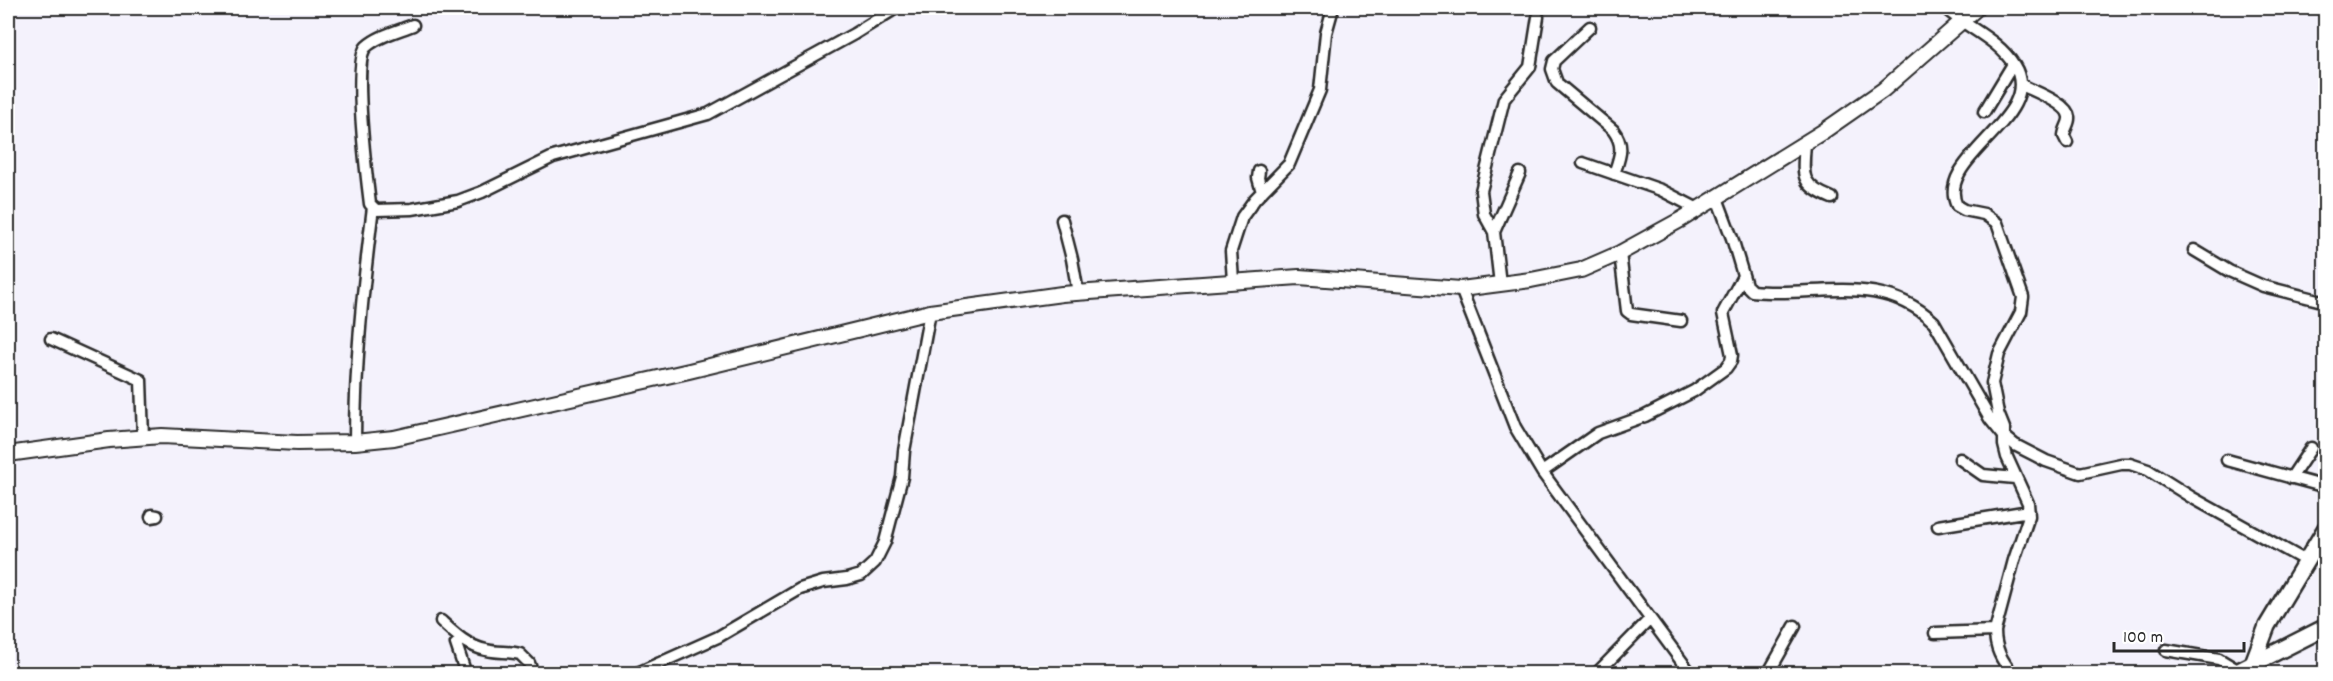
<svg xmlns="http://www.w3.org/2000/svg" width="2333" height="681" font-family="Dekko,sans-serif">
	<style>
		.lines { fill: none; stroke-linecap: round; stroke-linejoin: round }
		.minor-casing { stroke: #2b2b2b; stroke-width: 15 }
		.tertiary-casing { stroke: #2b2b2b; stroke-width: 18 }
		.secondary-casing { stroke: #2b2b2b; stroke-width: 20 }
		.minor { stroke: #fff; stroke-width: 10 }
		.tertiary { stroke: #fff; stroke-width: 14 }
		.secondary { stroke: #fff; stroke-width: 15 }
	</style>
	<rect width="100%" height="100%" fill="#f4f2fc"/>
	<filter id="ink" filterUnits="userSpaceOnUse"><feTurbulence type="fractalNoise" baseFrequency=".0167" numOctaves="2"/><feDisplacementMap in="SourceGraphic" scale="12" xChannelSelector="R" yChannelSelector="G"/><feConvolveMatrix kernelMatrix="1 2 1 2 8 2 1 2 1" color-interpolation-filters="sRGB"/></filter>
	<g filter="url(#ink)">
		<g class="lines">
			<defs>
				<path id="minor" d="M1945,8C1967,28 1998,39 2014,65C2047,117 1933,158 1957,206L1964,210L1984,214L1997,223L2023,297L2021,312L1999,354L1992,383L1998,413L2004,428V445L2007,457L2028,503L2029,516L2014,560L1995,631C1995,648 2001,660 2013,674
					M413,25C398,31 378,36 366,47C352,61 367,180 370,204L376,210L412,209L458,201L482,192L553,157L708,114L854,34L896,8
					M1590,27L1554,61L1552,69L1557,83L1613,130C1625,146 1620,156 1614,174
					M2022,85C2033,91 2068,103 2069,117C2070,123 2064,129 2064,136L2067,142
					M1984,112L2013,64
					M1805,143C1803,175 1799,185 1832,198
					M1583,163L1661,190L1698,209
					M1259,171L1258,178L1262,192
					M1717,198L1732,238L1746,285L1752,291C1816,298 1880,271 1934,322L1990,419L2003,435L2015,445L2046,461L2080,473L2121,464H2130L2148,470L2191,497L2306,561
					M1062,220L1072,259L1078,293
					M1494,232L1520,173
					M2194,250L2229,271L2263,286L2326,302
					M1620,253L1627,311L1631,314L1681,321
					M1233,281L1231,251L1242,217L1255,199L1289,164L1320,90L1326,33L1333,8
					M1500,284L1494,232L1484,214L1481,191L1504,99L1530,67L1538,17
					M1461,289L1515,427L1542,472L1691,674
					M51,339L141,380L143,438
					M355,442C355,362 363,287 373,207
					M1960,459L1983,475L2015,478
					M2227,460L2326,487
					M1542,472L1598,433L1645,416L1694,391L1726,368L1731,361L1732,355L1723,313L1743,276
					M2291,478L2311,448
					M151,517L157,516L152,515
					M1938,526L2029,511
					M441,621C454,633 467,646 486,650C497,653 509,651 520,654L529,663L533,674
					M1935,633L1995,631
					M463,640L456,644L466,674
					M2166,650L2219,659L2239,671
					M635,674L718,637L800,589L823,582L847,579L861,575L875,562L885,542L902,477L904,451L930,312
					M1596,674L1649,620
					M1768,674L1795,626"/>
				<path id="tertiary" d="M8,454L109,440L162,436L297,443L355,442L394,438L689,371L930,312L1062,294L1299,277L1461,289L1531,280L1581,270L1620,253L1682,219L1824,131L1883,90L1977,8"/>
				<path id="secondary" d="M2253,663L2267,626L2326,528
					M2233,674L2326,627"/>
			</defs>
			<!-- minor casing -->
			<use href="#minor" class="minor-casing"/>
			<!-- tertiary casing -->
			<use href="#tertiary" class="tertiary-casing"/>
			<!-- secondary casing -->
			<use href="#secondary" class="secondary-casing"/>
			<!-- minor -->
			<use href="#minor" class="minor"/>
			<!-- tertiary -->
			<use href="#tertiary" class="tertiary"/>
			<!-- secondary -->
			<use href="#secondary" class="secondary"/>
		</g>
	</g>
	<!-- margin -->
	<rect width="2333" height="681" fill="none" stroke="#fff" stroke-width="30"/>
	<rect x="15" y="15" width="2303" height="651" fill="none" stroke="#2b2b2b" stroke-width="2" filter="url(#ink)"/>
	<!-- scale -->
	<path d="M2114 642v9h130v-9" fill="none" stroke="#2b2b2b" stroke-width="3"/>
	<text x="2123" y="642" font-size="18" fill="#2b2b2b" stroke="#ffffff" stroke-width="4.5" paint-order="stroke">100 m</text>
</svg>
